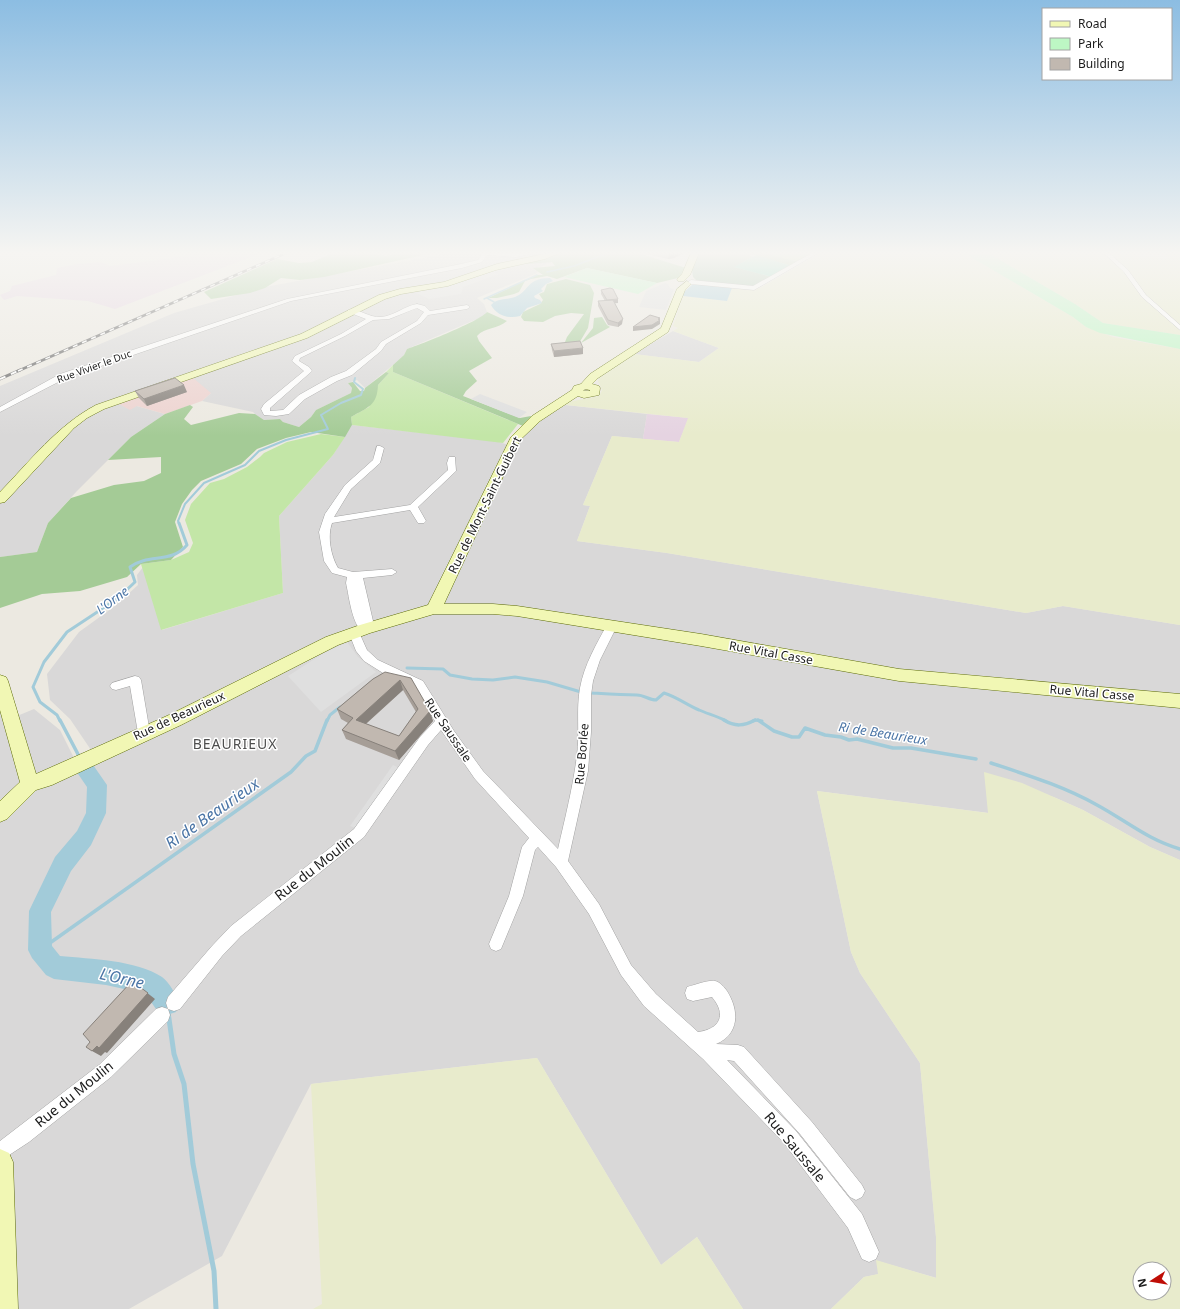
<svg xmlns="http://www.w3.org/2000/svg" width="1180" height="1309" font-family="'Noto Sans',sans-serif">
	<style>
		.residential { fill: #d9d8d8 }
		.commercial { fill: #edd2cf }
		.industrial { fill: #e5d3e1 }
		.farmland { fill: #e8ebcc; fill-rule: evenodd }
		.grass { fill: #c3e6a7 }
		.forest { fill: #a4cb96 }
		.cemetery { fill: #a2c4a9 }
		.park { fill: #bdf7c4 }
		.pitch { fill: #80dabb }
		.parking { fill: #dfdfdf }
		.water { fill: #a2cbd9 }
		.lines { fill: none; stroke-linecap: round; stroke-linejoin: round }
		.stream-far4 { stroke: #a2cbd9; stroke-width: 1.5 }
		.stream-far3 { stroke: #a2cbd9; stroke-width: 2 }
		.stream-far2 { stroke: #a2cbd9; stroke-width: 3 }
		.stream-far1 { stroke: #a2cbd9; stroke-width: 3.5 }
		.stream { stroke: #a2cbd9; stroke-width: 5 }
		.river { fill: #a2cbd9; fill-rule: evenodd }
		.street-casing { stroke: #a2a2a2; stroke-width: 1 }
		.secondary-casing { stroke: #5d6c08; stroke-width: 1 }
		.street { fill: #fff; fill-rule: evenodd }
		.secondary { fill: #f1f7b4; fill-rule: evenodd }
		.rail-far1-casing { stroke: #696969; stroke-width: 2.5 }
		.rail-casing { stroke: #696969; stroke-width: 3 }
		.rail-far1 { stroke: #fff; stroke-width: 1.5; stroke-dasharray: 5; stroke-linecap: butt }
		.rail { stroke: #fff; stroke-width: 2; stroke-dasharray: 6; stroke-linecap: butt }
		.wall { fill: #a69e97; fill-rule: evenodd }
		.shaded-wall { fill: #87817b }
		.building { fill: #c1b8b0; stroke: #87817b; fill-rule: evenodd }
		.labels { text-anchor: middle; stroke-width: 3; stroke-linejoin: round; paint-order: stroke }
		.far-street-label { font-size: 10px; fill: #1b1b1b; stroke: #fff }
		.street-label { font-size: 12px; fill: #1b1b1b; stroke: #fff }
		.water-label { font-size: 13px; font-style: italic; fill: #4b75a6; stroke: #fff }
		.quarter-label { font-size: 14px; letter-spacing: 1px; fill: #4e4e4e; stroke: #fff }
		.near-street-label { font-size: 14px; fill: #1b1b1b; stroke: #fff }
		.near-water-label { font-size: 16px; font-style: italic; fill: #4b75a6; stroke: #fff }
	</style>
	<rect width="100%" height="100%" fill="#ece9e1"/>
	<!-- residential -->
	<path class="residential" d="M444,253H553L524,261L552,262L534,269L539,271L535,274L477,298L484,304L487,312L484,316L407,349L404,355L393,365L365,388L357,380L348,383L352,388L351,393L316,410L311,417L299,427L283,422L280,419L264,420L255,414L253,412L202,401L211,393L137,406L165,414L131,437L76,492L48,523L37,552L0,557V386L174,313L265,287L445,254Z
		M673,331L719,348L699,362L634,354Z
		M566,405L647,414L643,439L612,436L583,505L590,506L577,541L667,553L1026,613L1063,606L1180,625V860L1150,847L1083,810L1056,798L985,773L989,813L817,791L851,952L860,973L920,1063L936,1237L937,1278L877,1261L879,1274L864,1277L831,1309H743L697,1237L661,1265L537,1058L311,1084L222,1256L129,1309H0V703L5,721L34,709L60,730L74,758L91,750L70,719L50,700L47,674L79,632L115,606L138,585L137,575L143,567L162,630L283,593L279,516L333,455L352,425L495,441L516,447L532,423Z"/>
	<!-- commercial -->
	<path class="commercial" d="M192,377L211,393L202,401L165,414L137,406L130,410L117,403Z"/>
	<!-- industrial -->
	<path class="industrial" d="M194,253H261L115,309L88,301L17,296L4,300L0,295L10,291L12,286L56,275L57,268L78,264L100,262L110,266L167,259Z
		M647,414L689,418L679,442L643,439Z"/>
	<!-- farmland -->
	<path class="farmland" d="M821,253H964L1073,317L1086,327L1113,337L1180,349V625L1063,606L1026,613L667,553L577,541L590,506L583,505L612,436L679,442L688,418L566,405L568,402L599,396L602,390L598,381L599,378L634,354L699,362L719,348L673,331L678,328L673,326L683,296L727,301L732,288L746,290L760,288Z
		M988,253H1119L1167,259L1166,253H1180V335L1103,323L1075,304Z
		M984,772L1022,783L1056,798L1083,810L1150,847L1180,860V1309H831L864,1277L878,1274L876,1260L936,1278V1237L920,1063L860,973L851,952L817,791L988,813ZM1140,1269H1164V1293H1140Z
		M537,1058L661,1265L697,1237L743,1309H313L322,1304L311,1084Z"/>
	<!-- grass -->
	<path class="grass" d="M764,253H813L799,262Z
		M393,365V372L518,424L503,443L352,425L351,417L369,407L378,385L389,373L386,372Z
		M321,434L345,437L333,455L279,516L283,593L161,630L141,564L171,560L189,552L193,543L185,520L191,504L210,483L224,479L247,467L260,457L264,453L287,442Z"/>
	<!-- forest -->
	<path class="forest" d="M333,253H366L385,256L404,253H421L423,255L324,277L300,280L281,278L265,288L250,293L211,299L204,292L277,259L299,263L312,262Z
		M561,253H638L686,268L682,277L657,283L587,268L557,279L547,276L531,279L525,281L519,292L514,294L497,298H488L537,275H543L533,268L555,266L552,262L527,264L526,263L547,259Z
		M748,253H764L799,262L792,266Z
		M566,279L590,285L594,293L588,328L578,345L565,342L567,337L584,314L571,313L555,316L543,322L524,321L521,317L523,312L540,304L543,300L539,294L544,292L547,284Z
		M487,312L507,321C498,329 485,327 477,336L479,341L492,358L469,371L477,381L466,391L463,396L520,418L531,416L533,419L523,426L393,372V365L404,355L407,349C422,344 480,321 487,312Z
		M602,317L607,325L610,327L581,343L593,328L594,318Z
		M386,372L389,373L378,385C377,406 368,407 351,417L352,425L345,437L311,432L286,438L257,449L241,464L201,481L192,490L182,504L175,522L183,547L171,560L141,564L127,577L80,591L42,594L0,608V557L37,552L48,523L71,498L114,485L144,481L161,473V457L108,460L131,437L165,414L190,405L193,407L184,419L191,425L239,413L255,414L264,420L280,419L283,422L299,427L311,417L316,410L351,393L352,388L348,383L353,382L360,391H364L365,388Z"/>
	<!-- cemetery -->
	<path class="cemetery" d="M698,253H748L752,257L735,267L772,277L755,286L697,281L693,277L692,270Z"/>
	<!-- park -->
	<path class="park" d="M964,253H988L1075,304L1103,323L1180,335V349L1100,333L1086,327L1073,317Z
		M587,268L657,283L638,294L564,277Z"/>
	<!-- pitch -->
	<path class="pitch" d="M756,255L792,266L772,277L734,267Z"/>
	<!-- parking -->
	<path class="parking" d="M518,264L519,266L494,272L499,274L463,287L461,294L429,299L416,293L419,291L416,289Z
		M665,283L668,284L670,288L674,289L666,310L639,307L646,291Z
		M480,394L527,412L519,418L471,399Z
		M347,642L358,657L376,672L321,712L288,676L324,653Z
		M393,765L401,769L358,829L350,826Z"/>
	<!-- water -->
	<path class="water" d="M550,278L553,281L546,284L541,289L543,291L534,296L535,298L540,300L542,303L527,308L520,316C509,319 497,316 491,305C497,298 506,300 515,297C530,291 526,278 550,278Z
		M692,285H702L732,288L727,301L683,296L684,292Z"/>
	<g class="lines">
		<!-- stream-far4 -->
		<path class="stream-far4" d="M547,272L574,266L600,256L613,253
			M487,298L494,302
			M484,299L537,275"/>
		<!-- stream-far3 -->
		<path class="stream-far3" d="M179,524L178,521L185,504L204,483L245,465L259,451L286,440L328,429L321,415L341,403L361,395L363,389L354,382L355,378"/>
		<!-- stream-far2 -->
		<path class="stream-far2" d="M407,668L443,669L450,675L472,679L493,680L515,677L547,682L581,692
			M592,693C608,694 622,695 637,695C644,695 649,700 656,700L664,693C677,697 687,705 699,710C708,714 717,716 726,721
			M60,721L57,715L40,702L33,687L44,662L67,632L117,599L135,582L130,567C149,553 171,564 187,545L179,523
			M327,721L330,715L340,707
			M753,721L756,720L762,721"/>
		<!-- stream-far1 -->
		<path class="stream-far1" d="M60,720L80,758
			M724,720C735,727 744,726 755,720
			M758,720L774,731L792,737H799L805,728L825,735L841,737L849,740L857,739L893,748H911L976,759
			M991,763C1027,775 1063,786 1097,805C1125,820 1148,840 1180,849
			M40,950L291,772L306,756L315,751L327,720"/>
		<!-- stream -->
		<path class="stream" d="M167,1005L174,1054L184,1084L193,1164L214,1271L216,1309"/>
		<!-- river -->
		<path class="river" d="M84,760L91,762L107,785L106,813L91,845L71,871L51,912L52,946L60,956C91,959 136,960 162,977C170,983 176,995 179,1003L176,1012L167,1015L158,1012L147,996L142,993L106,985L54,979L46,975L32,958L28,950L29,911L55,857L77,831L86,813L87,787L74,768L77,762Z"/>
		<defs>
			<path id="street" d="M483,253H535L516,257L487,255L482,262L462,268L291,301L66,378L0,412V407L60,374L287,299L461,264L478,260Z
				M812,253H818L754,290L691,284L688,282L691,280L753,286Z
				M1104,253H1109L1128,270L1146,295L1180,325V330L1142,297L1124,272Z
				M417,304L425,306L430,311L467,305L470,307L467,309L428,315L421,323L386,344L381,351L352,375L337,381L305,399L289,414L276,416L264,415L261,409L264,404L304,371L292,361L295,356L341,334L366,319L348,312V310C359,308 369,318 381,317C394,316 404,306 417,304ZM417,308L424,312L417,321L381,342L376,349L346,371L331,377L299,395L283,410L270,411V408L312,371L309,367L299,361L300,358L345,336L373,320L389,319Z
				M377,446H380L384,448L380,463L351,489L334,517L410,505L448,470L447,463L449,457H455L456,471L418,507L426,521L424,523H418L410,510L332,523C327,537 331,556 338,568L353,572L392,569L397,572L392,575L363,578L373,621L369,632C353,637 349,595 346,583L347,577L332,573L324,561L319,532L325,514L345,485L373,460Z
				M612,622L616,623L617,626L600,660L593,681L591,695V732L588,771L568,861L599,904L631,965L656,994L698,1032C720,1029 727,1015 712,997L693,1001L687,999L685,993L687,987C695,985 707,980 715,981C720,982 724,987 727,991C739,1010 740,1034 716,1044L738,1045L744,1047L812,1122L862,1185L865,1191L862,1197L856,1200L850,1197L800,1134L734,1061L727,1060L796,1131L862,1214L879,1252L876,1259L869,1262L862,1259L848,1228L784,1143L703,1059L644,1006L621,975L589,914L556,867L538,847L535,850L523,896L501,949L496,951L491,949L489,944L509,896L522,847L529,838L475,779L441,730L428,745L364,837L241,936L222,956L180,1009L174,1011L168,1009L166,1003L168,997L212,946L231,926L354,829L420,737L435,721L415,687L383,673L364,661L356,651L349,633L350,630H358L367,650L378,660L423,681L454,731L483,771L558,849C565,818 573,787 577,755C580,733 576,710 580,688C584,665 597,643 608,623Z
				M135,676L139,677L141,680L150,733L148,736L144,738L140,736L138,733L130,686L116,690L112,689L110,686L112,683Z
				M162,1007L168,1009L170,1015L168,1021L111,1077L29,1142L0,1161V1141L99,1065L156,1009Z"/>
			<path id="secondary" d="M549,253H560L545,259L496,270L448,286L401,294L385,299L307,338L104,409L87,418L74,428L5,502L0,503V492C30,461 58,425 96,405L301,334L379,295L400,289L444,282L497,264Z
				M691,253H699L690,275L684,281H678L677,279L682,274Z
				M687,281L691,284L685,290L668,332L598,378L592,384L599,386L600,388L599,395L584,398L578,396L540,421L520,440L444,604H493L517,606L701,634L899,669L1180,694V708L899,681L701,646L517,616L493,614H434L370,633L338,645L181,725L52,785L36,790L7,819L0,822V801L20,782L0,710V675L6,677L8,681L36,774L169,715L326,637L360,625L428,605L511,437L532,416L572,390L574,386L581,384L590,374L661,328L677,289ZM585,389L590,390V391H583Z
				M0,1149L9,1153L13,1162L18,1309H0Z"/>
		</defs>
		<!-- street casing -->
		<use href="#street" class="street-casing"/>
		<!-- secondary casing -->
		<use href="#secondary" class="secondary-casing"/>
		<!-- street -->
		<use href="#street" class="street"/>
		<!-- secondary -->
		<use href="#secondary" class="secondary"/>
		<defs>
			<path id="rail-far1" d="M18,371L286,253"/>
			<path id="rail" d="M0,379L20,370"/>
		</defs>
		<!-- rail-far1 casing -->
		<use href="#rail-far1" class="rail-far1-casing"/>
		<!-- rail casing -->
		<use href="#rail" class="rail-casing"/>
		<!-- rail-far1 -->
		<use href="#rail-far1" class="rail-far1"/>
		<!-- rail -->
		<use href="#rail" class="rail"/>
	</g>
	<!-- wall -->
	<path class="wall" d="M643,253H684L674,258L668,259Z
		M601,290L618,303H615L622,324L618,327L608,325L598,306V301H605L601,294Z
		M551,344L583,354L554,357L552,350Z
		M135,391L187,392L147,406L139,398Z
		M411,678L433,721L399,760L346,739L342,730L348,723L341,719L337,709L373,679ZM403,690L416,712L399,736L366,724Z"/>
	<!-- shaded-wall -->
	<path class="shaded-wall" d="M669,253H684L674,258L668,259Z
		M618,299V303L606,304L607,300Z
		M660,318V324L652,329L633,331V327L658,319Z
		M623,319L622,324L618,327V323Z
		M583,348V354L554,357V351Z
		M184,385L187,392L147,406L144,399Z
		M400,680L403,690L360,729L356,720Z
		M430,711L433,721L399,760L395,751Z
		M132,981L155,999L107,1053L105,1052L101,1056L92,1051Z"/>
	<!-- building -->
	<path class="building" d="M610,288L613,289L618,299L607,300L601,290Z
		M613,300L623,319L618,323L608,320L598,301Z
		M650,315L660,318L658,319L660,320L652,325L633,327Z
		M580,341L583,348L554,351L551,344Z
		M175,378L184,385L144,399L135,391Z
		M385,672L411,678L430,711L395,751L342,730L353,718L337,709L373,679ZM400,680L418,709L399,736L356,720Z
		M132,981L148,993L99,1048L97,1046L92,1051L86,1047L90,1042L83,1034Z"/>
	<!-- sky -->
	<linearGradient id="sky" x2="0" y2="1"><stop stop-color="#8cbde2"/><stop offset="0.58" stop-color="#f6f5f2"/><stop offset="1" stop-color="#f6f5f2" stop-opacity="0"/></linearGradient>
	<rect width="1180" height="436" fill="url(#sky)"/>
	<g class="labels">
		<!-- far-street labels -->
		<g class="far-street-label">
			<text transform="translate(94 366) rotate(-20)" y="4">Rue Vivier le Duc</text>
		</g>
		<!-- street labels -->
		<g class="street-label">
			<text transform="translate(485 505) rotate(-64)" y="4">Rue de Mont-Saint-Guibert</text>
			<text transform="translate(771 653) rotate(10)" y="4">Rue Vital Casse</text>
			<text transform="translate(1092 693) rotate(5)" y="4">Rue Vital Casse</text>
			<text transform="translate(179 716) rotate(-25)" y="4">Rue de Beaurieux</text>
			<text transform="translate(448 730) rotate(56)" y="4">Rue Saussale</text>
			<text transform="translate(582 754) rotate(-85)" y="4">Rue Borlée</text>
		</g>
		<!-- water labels -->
		<g class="water-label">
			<text transform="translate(112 600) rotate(-37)" y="5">L'Orne</text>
			<text transform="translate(883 733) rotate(9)" y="5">Ri de Beaurieux</text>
		</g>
		<!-- quarter labels -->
		<g class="quarter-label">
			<text x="235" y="749">BEAURIEUX</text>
		</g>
		<!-- near-street labels -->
		<g class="near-street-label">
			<text transform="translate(314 868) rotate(-38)" y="5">Rue du Moulin</text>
			<text transform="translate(74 1094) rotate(-39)" y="5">Rue du Moulin</text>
			<text transform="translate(795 1147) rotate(50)" y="5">Rue Saussale</text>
		</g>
		<!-- near-water labels -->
		<g class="near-water-label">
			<text transform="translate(212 813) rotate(-35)" y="6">Ri de Beaurieux</text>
			<text transform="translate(122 978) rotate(13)" y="6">L'Orne</text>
		</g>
	</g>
	<!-- legend -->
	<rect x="1042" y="8" width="130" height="72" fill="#ffffff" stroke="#a4a4a4"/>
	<rect x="1050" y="21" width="20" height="6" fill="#f1f7b4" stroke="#a4a4a4"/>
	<text x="1078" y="28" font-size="12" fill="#1b1b1b">Road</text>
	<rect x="1050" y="38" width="20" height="12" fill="#bdf7c4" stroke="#a4a4a4"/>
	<text x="1078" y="48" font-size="12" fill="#1b1b1b">Park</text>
	<rect x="1050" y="58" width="20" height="12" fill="#c1b8b0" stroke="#a4a4a4"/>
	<text x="1078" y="68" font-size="12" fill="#1b1b1b">Building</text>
	<!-- north arrow -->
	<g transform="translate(1152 1281) rotate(258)"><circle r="19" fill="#ffffff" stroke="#a4a4a4"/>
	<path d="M0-3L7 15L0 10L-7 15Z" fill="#bf0d06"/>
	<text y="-6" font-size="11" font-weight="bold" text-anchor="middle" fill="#1b1b1b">N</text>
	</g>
</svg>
